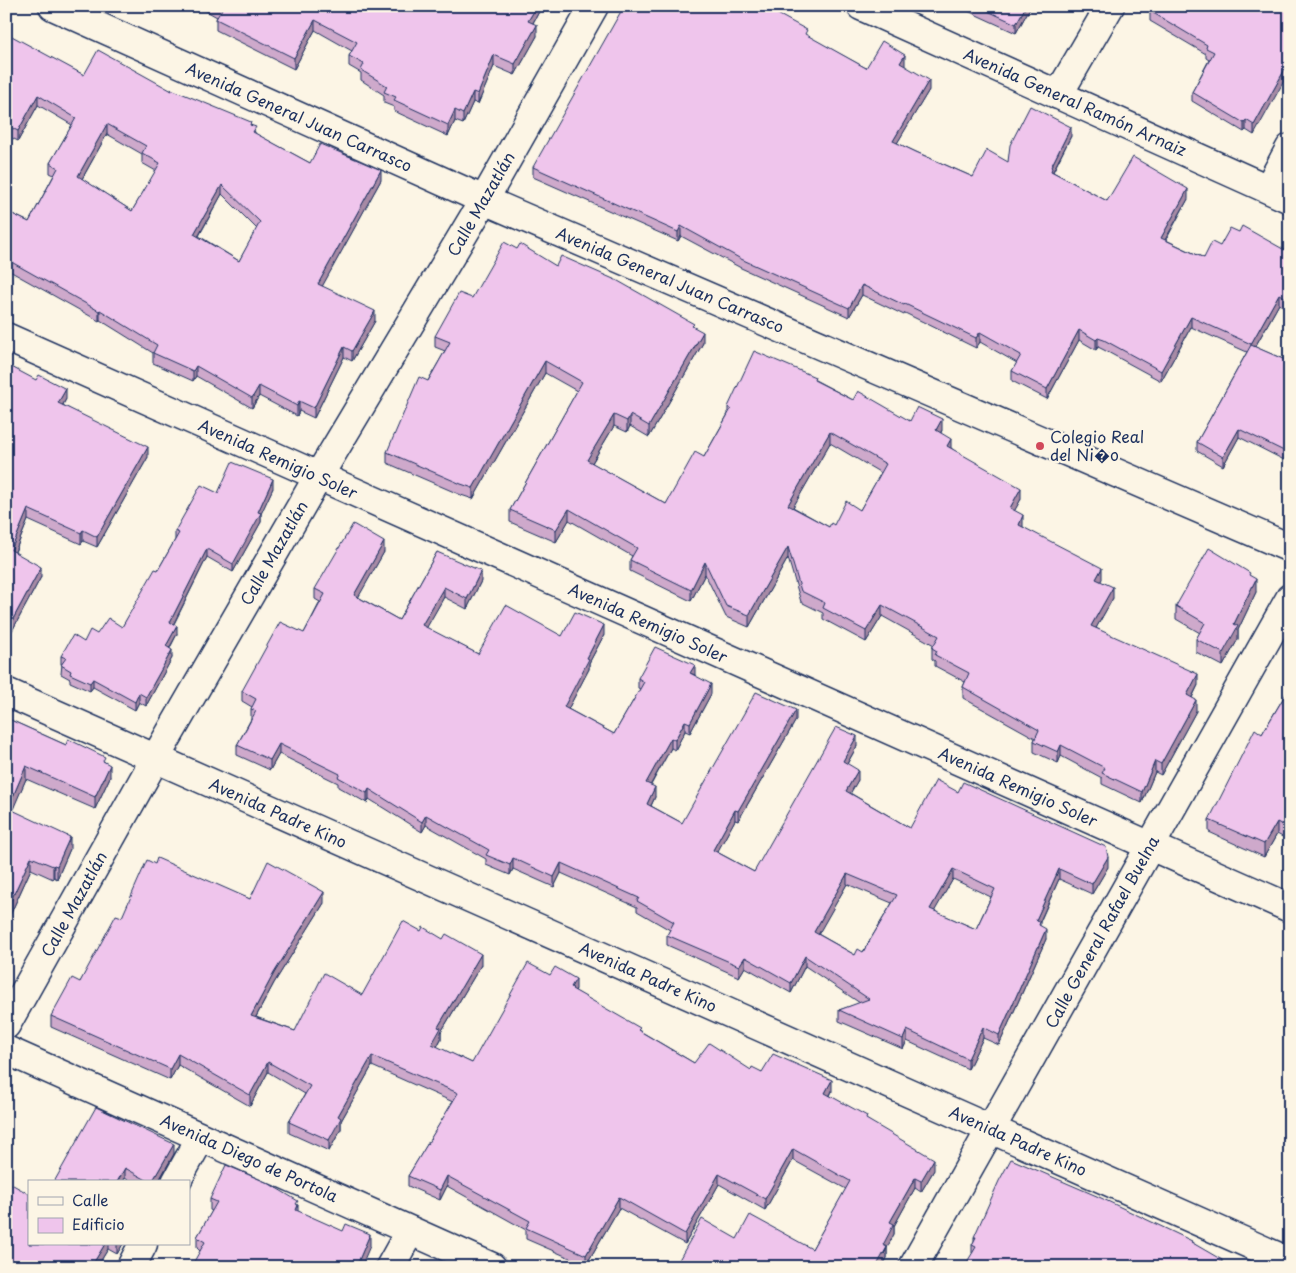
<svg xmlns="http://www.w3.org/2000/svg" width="1296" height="1273" font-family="'Playpen Sans',sans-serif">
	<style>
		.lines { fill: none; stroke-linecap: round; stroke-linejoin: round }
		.minor-casing { stroke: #1b2f5e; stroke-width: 31 }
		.minor { stroke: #fcf5e5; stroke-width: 28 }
		.wall { fill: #cea9cb; stroke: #1b2f5e; fill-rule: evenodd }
		.shaded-wall { fill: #a78aa5; stroke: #1b2f5e }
		.building { fill: #efc5ec; stroke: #1b2f5e; fill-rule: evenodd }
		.poi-dot { fill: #d1495b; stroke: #fcf5e5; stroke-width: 2 }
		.labels { text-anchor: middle; stroke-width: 4.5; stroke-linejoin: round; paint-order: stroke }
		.street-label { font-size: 16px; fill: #1b2f5e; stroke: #fcf5e5 }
		.poi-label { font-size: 16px; fill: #1b2f5e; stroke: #fcf5e5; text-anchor: start }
	</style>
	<rect width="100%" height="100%" fill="#fcf5e5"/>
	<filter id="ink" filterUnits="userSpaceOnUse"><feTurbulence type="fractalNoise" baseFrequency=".02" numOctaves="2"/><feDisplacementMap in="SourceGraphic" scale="10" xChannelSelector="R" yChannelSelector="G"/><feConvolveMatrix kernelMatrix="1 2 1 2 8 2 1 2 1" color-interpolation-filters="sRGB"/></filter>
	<g filter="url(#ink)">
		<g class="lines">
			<defs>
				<path id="minor" d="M53,6L484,200L1290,548
					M861,6L1290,199
					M1058,95L1110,6
					M1268,189L1290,148
					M6,337L1290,908
					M6,692L1290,1262
					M6,1025L155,759L318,477L484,200L594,6
					M6,1050L492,1267
					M176,1182L201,1137
					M131,1267L143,1244
					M390,1267L410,1231
					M913,1267L1290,598"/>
			</defs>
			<!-- minor casing -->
			<use href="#minor" class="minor-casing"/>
			<!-- minor -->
			<use href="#minor" class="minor"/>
		</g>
		<!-- wall -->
		<path class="wall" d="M201,6H542L533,23L537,36L515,75L494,66L478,104L473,102L463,124L455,121L448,136L394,111V107L384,103V95L361,80V73L349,66V56L352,51L315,30L294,69L216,30V19L217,17L201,8Z
			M957,6H1031L1016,33Z
			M1290,6L1254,135L1246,130L1244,132L1192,101V92L1209,60L1206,58V54L1150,21V11Z
			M6,36L84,75L172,91L251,125L256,134L310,163L381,180L322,286L375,321L352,361L344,357L314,418L299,411L297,416L259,396L252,408L196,376L193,381L153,363V353L100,320L99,321L6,269V211L29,222L54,175L50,173V163L72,125L38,105L18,141L6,135ZM107,134L142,154V163L156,171L132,211L82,179ZM222,194L257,229L239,261L199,236Z
			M807,36L866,68L905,65V66L929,90L897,143L916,152L973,177L1071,136L1053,172L1107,201L1188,199L1166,240L1204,258L1239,232L1290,253V310L1279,304L1255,347L1290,362V463L1239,437L1223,466L1197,451V442L1247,352L1191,327L1161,381L1104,350L1098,347L1096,350L1079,340L1047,399L1012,381V371L1017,363L980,342L976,348L905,313L904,315L862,295L849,317L741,268L681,236L678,241L533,177V167Z
			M517,249L556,266L694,327L703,343L649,437L630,426L627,432L614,426L592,463L666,504L704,457L728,414V407L815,380L853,400L910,421L942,430L941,433L951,448L1021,499L1014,511L1023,527L1102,579L1100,581L1113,598L1096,628L1198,685L1192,698L1196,711L1161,775L1155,772L1142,803L1102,784V778L1061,756L1058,763L1034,752V741L1035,738L963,698V687L965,682L935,666V661L932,659V648L934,645L882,616L866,642L823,619V613L801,602L788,558L749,627L726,617L705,574L691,601L630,571V560L632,556L569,520L556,542L510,522V510L577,391L545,373L473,499L461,495L387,463V452L445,351L435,347V336L472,298ZM830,443L881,473L860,510L834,525L829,527L793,507Z
			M6,364L66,399L63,405L148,457L97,547L83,541L81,544L28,520L15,552L41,577L6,642Z
			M273,488L261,513V522L233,572L207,557L174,624L177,634L170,648L172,658L146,706L139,702L135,710L93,687L90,691L70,682V679L61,674L62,664H61V656L84,642L122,627L158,570L175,540V531L218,493Z
			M384,552L358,597L399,620L437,552L481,581L467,609L444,597L426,628L478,654L562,636L604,635L589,663V669L568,709L614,734L640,689L638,688V678L695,675L711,694L690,733L685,731L675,750L671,748L651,785L655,797L651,806L682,823L796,720L738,821L735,820L717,852L754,872L857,746L847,764L858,780L850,793L910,828L958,792L1108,867L1092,894L1059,879L1040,922V926L1046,939L999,1045L983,1038L968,1069L907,1041L903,1049L839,1021V1010L860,1003L805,966L791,993L745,967L739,977L667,945V935L670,930L637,911V907L561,873L554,887L513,869L510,875L486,865V859L426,825L422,832L369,799L367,803L338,787V783L279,754L270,770L237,755V745L251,719V709L252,707L242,701V691L304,633L320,602L315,599V589ZM953,879L991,897L976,929L934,911ZM847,884L892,903L863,952L855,955L818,934Z
			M1250,576L1256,592L1238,630V639L1223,666L1196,652V639L1200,633L1176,619V606Z
			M1290,674V841L1277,834L1264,857L1209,832V820L1262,734L1288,690V678Z
			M6,718L66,745L105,762L110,777L95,809L26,779L12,810L70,849L57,879L54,877L53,879L31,869L6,924Z
			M155,864L250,899L324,903L274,983L256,1017L295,1031L362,995L481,965L441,1032V1039L437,1047L472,1063L576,989L575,991L640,1031L694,1063L751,1070L762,1072L832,1091L830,1096L867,1120L934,1170L921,1192L915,1188L894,1226V1234L887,1247V1258L882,1267L737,1239L812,1249L846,1189L793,1160L765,1210L719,1184L685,1244L619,1208L586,1265L526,1239V1230L447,1186L440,1200L408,1186V1176L453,1102L372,1066L341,1121V1129L329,1151L289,1133V1122L305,1094L268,1072L250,1106L178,1065L170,1080L51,1027V1016L80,982L122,917Z
			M174,1154L158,1182H131L125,1178L123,1182H54Z
			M210,1199L298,1205V1212L370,1246L200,1251L197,1248V1237L212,1211L210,1210Z
			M974,1237L1192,1242L1222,1267L972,1253V1245L974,1241Z
			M29,1244H123L117,1254L108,1249L97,1267H6Z"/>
		<!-- shaded-wall -->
		<path class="shaded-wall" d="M537,6H542L528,32V21Z
			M1026,6H1031L1016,33V24Z
			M315,20V30L294,69V58Z
			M537,25V36L515,75V64Z
			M494,55V66L478,104V94Z
			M905,55V65L900,73V63Z
			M1290,60V70L1254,135V125Z
			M929,80V90L893,150V141Z
			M473,92V102L463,124V114Z
			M38,95V105L18,141V131Z
			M455,110V121L448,136V125Z
			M1246,120V130L1244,132V123Z
			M107,124V134L78,186V176Z
			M1071,127V136L1052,173L1051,180V167Z
			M381,170V180L318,294V284Z
			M222,185V194L194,244V234Z
			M1188,189V199L1161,247V238Z
			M681,226V236L678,241V232Z
			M862,285V295L849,317V308Z
			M1279,294V304L1251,354V344Z
			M100,310V320L99,321V311Z
			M375,311V321L352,361V351Z
			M1191,317V327L1161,381V371Z
			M1079,330V340L1047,399V389Z
			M703,332V343L649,437V426Z
			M980,332V342L976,348V338Z
			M1098,338V347L1096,350V340Z
			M344,347V357L314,418V408Z
			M545,361V373L473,499V488Z
			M196,366V376L193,381V371Z
			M259,386V396L252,408V398Z
			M66,389V399L58,413V403Z
			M299,401V411L297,416V406Z
			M614,415V426L587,471V460Z
			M630,415V426L627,432V421Z
			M942,419V430L936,441V430Z
			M1239,429V437L1223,466V457Z
			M830,432V443L788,516V505Z
			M951,439V450L947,446Z
			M148,447V457L97,547V537Z
			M273,479V488L261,514V522L233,572V564L258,512Z
			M1021,488V499L1010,519V508Z
			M28,509V520L11,561V550Z
			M569,509V520L556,542V530Z
			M1023,515V526L1019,536V525Z
			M83,530V541L81,544V533Z
			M384,542V552L354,605V595Z
			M788,547V558L749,627V615Z
			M207,549V557L170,631V622Z
			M705,562V574L691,601V590Z
			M41,567V577L6,642V632Z
			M1102,568V579L1096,590V579Z
			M481,571V581L467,609V599Z
			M1256,579V592L1238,630V639L1223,666V653L1234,624Z
			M444,587V597L422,636V625Z
			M1113,587V598L1091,637V626Z
			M882,605V616L866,642V631Z
			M604,625V635L589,663V669L564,717V707L587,658Z
			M177,626V634L166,654V646Z
			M172,650V658L146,706V697Z
			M695,665V675L690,673Z
			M1198,674V685L1187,707V695Z
			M93,679V687L90,691V683Z
			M711,684V694L690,733V723Z
			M139,693V702L135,710V702Z
			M1196,700V711L1161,775V764Z
			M796,710V720L738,821V811Z
			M685,721V731L675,750V740Z
			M857,736V746L843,771V761Z
			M671,738V748L646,793V783Z
			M279,744V754L270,770V760Z
			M1061,745V756L1058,763V752Z
			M1155,761V772L1142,803V792Z
			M110,765V777L95,809V797Z
			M26,766V779L8,821V808Z
			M858,770V780L846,801V791Z
			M655,787V797L647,814V804Z
			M369,789V799L367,803V793Z
			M735,810V820L713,860V850Z
			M426,815V825L422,832V822Z
			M1277,822V834L1264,857V844Z
			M70,837V849L57,879V866Z
			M31,857V869L6,924V911Z
			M1108,857V867L1092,894V884Z
			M513,858V869L510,875V865Z
			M561,863V873L554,887V877Z
			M54,865V877L53,879V866Z
			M953,869V879L930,919V909Z
			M1059,869V879L1036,930V920Z
			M847,874V884L814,942V932Z
			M324,892V903L274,983L251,1026V1016L274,973Z
			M1046,929V939L999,1045V1035Z
			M481,954V965L441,1032V1039L432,1055V1044L438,1027Z
			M805,956V966L791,993V983Z
			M745,957V967L739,977V966Z
			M576,979V989L573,994L571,987Z
			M983,1027V1038L968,1069V1059Z
			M907,1030V1041L903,1049V1039Z
			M178,1054V1065L170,1080V1069Z
			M372,1056V1066L341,1121V1129L329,1151V1140L338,1116Z
			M268,1062V1072L250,1106V1095Z
			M832,1080V1091L825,1104V1093Z
			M174,1144V1154L158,1182H152Z
			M793,1149V1160L765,1210V1199Z
			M934,1159V1170L921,1192V1181Z
			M125,1168V1178L123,1182H117Z
			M719,1174V1184L685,1244V1234Z
			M447,1176V1186L440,1200V1190Z
			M915,1178V1188L894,1226V1234L884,1254L887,1247V1258L882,1267H876L890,1222Z
			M619,1197V1208L586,1265V1255Z
			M370,1234V1246L361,1267H356Z
			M105,1244H108V1249L97,1267H91Z
			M117,1244H123L117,1254Z
			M1222,1260V1267H1218Z"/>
		<!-- building -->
		<path class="building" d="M217,6H537L528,21L537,25L515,64L494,55L478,94L473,92L463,114L455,110L448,125L394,100L396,97L384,92L387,86L361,70L364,64L349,56L357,42L315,20L294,58L216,19L222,9Z
			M624,6H763L807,30L805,34L866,68L882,41L905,55L900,63L929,80L893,141L916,152L973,177L987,150L1008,162L1010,145L1030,106L1071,127L1051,167L1052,168L1051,171L1107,201L1133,157L1188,189L1161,238L1204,258L1212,242L1220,246L1230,228L1239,232L1242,226L1290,253V300L1279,294L1251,344L1191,317L1161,371L1104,340L1098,338L1096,340L1079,330L1047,389L1012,371L1021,355L980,332L976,338L905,304L904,305L862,285L849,308L741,259L681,226L678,232L533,167Z
			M977,6H1026L1016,24Z
			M1153,6H1290V60L1254,125L1246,120L1244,123L1192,92L1214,52L1206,48L1207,45L1150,11Z
			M8,34L84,75L98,50L172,91L171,89L251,122L250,125L256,127L253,132L310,163L320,144L381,170L318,284L375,311L352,351L344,347L314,408L299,401L297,406L259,386L252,398L196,366L193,371L153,353L157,345L100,310L99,311L6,259V211L29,222L58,168L50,163L76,118L38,95L18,131L6,125V36H7ZM107,124L146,146L142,153L160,163L132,211L78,176ZM222,185L260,222L239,261L194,234Z
			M504,242L517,249L520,244L556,266L561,256L618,281L694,324L692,326L703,332L649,426L630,415L627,421L614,415L587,460L666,504L695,452L704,457L731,409L728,407L754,351L815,377L814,380L853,400L858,391L910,421L917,407L942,419L936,430L951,439L947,446L1021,488L1010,508L1023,515L1019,525L1102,568L1096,579L1113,587L1091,626L1198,674L1187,695L1196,700L1161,764L1155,761L1142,792L1102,773L1105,768L1061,745L1058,752L1034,741L1039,730L963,687L969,673L935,655L937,651L932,648L939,636L882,605L866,631L823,608L825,603L801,591L788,547L749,615L726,606L705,562L691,590L630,560L637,548L569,509L556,530L510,510L582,382L545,361L473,488L461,484L387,452L419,377L428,381L450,342L435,336L459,293L472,298ZM830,432L886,464L860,510L846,501L834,525L831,523L829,527L788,505Z
			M1251,345L1290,362V454L1239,429L1223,457L1197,442Z
			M6,364L36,380L39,375L66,389L58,403L148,447L97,537L83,530L81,533L28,509L11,550L41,567L6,632Z
			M232,462L273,479L258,512L261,513L233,564L207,549L170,622L177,626L166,646L172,650L146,697L139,693L135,702L93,679L90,683L70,674L71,671L61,665L66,658L61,656L73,635L84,642L90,630L97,634L108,618L122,627L155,569L158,570L179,533L175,531L201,485L218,493Z
			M353,524L384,542L354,595L399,620L437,552L481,571L467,599L444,587L422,625L478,654L506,605L562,636L575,612L604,625L587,658L589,659L564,707L614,734L644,682L638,678L655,647L695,665L690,673L711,684L690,723L685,721L675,740L671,738L646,783L655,787L647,804L682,823L756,692L796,710L738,811L735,810L713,850L754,872L836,727L857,736L843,761L858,770L846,791L910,828L936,780L958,792L963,782L1106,847L1108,857L1092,884L1059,869L1036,920L1040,922L1039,925L1046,929L999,1035L983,1027L968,1059L907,1030L903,1039L839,1010L869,999L805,956L791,983L745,957L739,966L667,935L674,922L637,901L639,898L561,863L554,877L513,858L510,865L486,855L489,850L426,815L422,822L369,789L367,793L338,777L340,774L279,744L270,760L237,745L256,711L251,709L256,699L242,691L280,622L304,633L325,594L315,589ZM953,869L995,889L976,929L930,909ZM847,874L897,895L863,952L858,949L855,955L814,932Z
			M1209,548L1250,573L1249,575L1256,579L1234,624L1238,626L1223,653L1196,639L1205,623L1176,606Z
			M1290,687V829L1277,822L1264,844L1209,820L1255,729L1262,734Z
			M6,718L66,745L68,739L105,757L103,761L110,765L95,797L26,766L8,808L70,837L57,866L54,865L53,866L31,857L6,911Z
			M157,858L250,899L268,861L324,892L274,973L251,1016L295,1031L324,973L362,995L403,921L421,931L423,927L443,939L446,934L481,954L438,1027L441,1028L432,1044L472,1063L528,963L550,975L555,967L576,979L571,987L573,988L572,989L640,1028L638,1030L694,1063L709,1043L751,1070L752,1067L762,1072L773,1054L832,1080L825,1093L867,1116L866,1119L934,1159L921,1181L915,1178L890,1222L894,1224L883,1245L887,1247L876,1267H675L702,1219L737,1239L750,1215L812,1249L850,1181L793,1149L765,1199L719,1174L685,1234L619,1197L586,1255L526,1228L530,1221L447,1176L440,1190L408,1176L458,1093L372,1056L338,1116L341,1118L329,1140L289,1122L310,1086L268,1062L250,1095L178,1054L170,1069L51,1016L72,978L80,982L116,915L122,917L147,860L155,864Z
			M96,1107L174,1144L152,1182H150L125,1168L117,1182H54Z
			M1011,1159L1099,1197L1192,1241L1191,1242L1222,1260L1218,1267H964L976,1247L972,1245L976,1237H974L999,1181Z
			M226,1165L268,1183L298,1201L296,1204L298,1205L296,1210L343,1231L346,1224L370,1234L356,1267H191L205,1242L197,1237L217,1202L210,1199Z
			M6,1181L29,1194V1244H105L91,1267H6Z"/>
	</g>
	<!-- markers -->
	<circle class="poi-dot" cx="1040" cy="446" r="5"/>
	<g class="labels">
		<!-- street labels -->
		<g class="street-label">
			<text transform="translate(1075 102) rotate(24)" y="6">Avenida General Ramón Arnaiz</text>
			<text transform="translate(299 117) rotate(24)" y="6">Avenida General Juan Carrasco</text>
			<text transform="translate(481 204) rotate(-60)" y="6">Calle Mazatlán</text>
			<text transform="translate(670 280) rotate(23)" y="6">Avenida General Juan Carrasco</text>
			<text transform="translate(278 459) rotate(24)" y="6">Avenida Remigio Soler</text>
			<text transform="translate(274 553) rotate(-60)" y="6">Calle Mazatlán</text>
			<text transform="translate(648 623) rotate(24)" y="6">Avenida Remigio Soler</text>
			<text transform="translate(1018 787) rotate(24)" y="6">Avenida Remigio Soler</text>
			<text transform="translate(278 813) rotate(24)" y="6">Avenida Padre Kino</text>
			<text transform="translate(74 904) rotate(-61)" y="6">Calle Mazatlán</text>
			<text transform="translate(1102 932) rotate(-61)" y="6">Calle General Rafael Buelna</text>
			<text transform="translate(648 977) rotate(24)" y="6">Avenida Padre Kino</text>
			<text transform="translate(1018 1141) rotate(24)" y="6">Avenida Padre Kino</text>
			<text transform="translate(249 1158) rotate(24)" y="6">Avenida Diego de Portola</text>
		</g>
		<!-- poi labels -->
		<g class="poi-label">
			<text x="1050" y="443">Colegio Real<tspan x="1050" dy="18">del Ni�o</tspan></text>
		</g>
	</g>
	<!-- margin -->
	<rect width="1296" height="1273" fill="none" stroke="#fcf5e5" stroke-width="25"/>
	<rect x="12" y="12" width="1271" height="1248" fill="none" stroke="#1b2f5e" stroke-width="2" filter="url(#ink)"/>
	<!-- legend -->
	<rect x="28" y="1180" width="162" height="65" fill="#fcf5e5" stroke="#a2a6af"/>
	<rect x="38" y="1197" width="25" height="8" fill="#fcf5e5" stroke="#a2a6af"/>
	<text x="72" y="1206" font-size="15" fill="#1b2f5e">Calle</text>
	<rect x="38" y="1218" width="25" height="15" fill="#efc5ec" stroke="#a2a6af"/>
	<text x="72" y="1230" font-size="15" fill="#1b2f5e">Edificio</text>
</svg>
